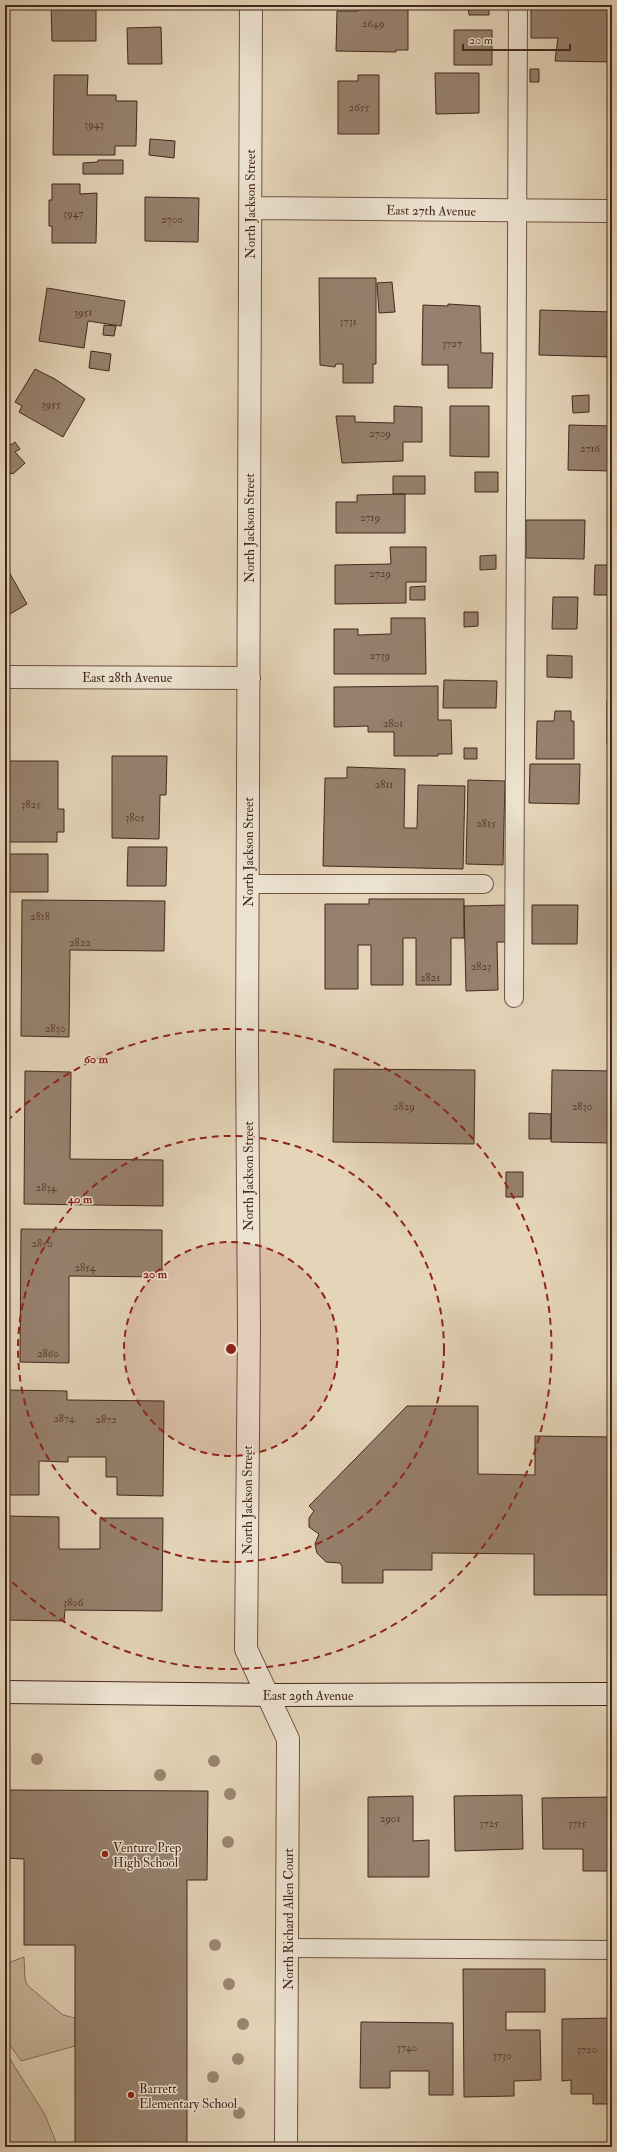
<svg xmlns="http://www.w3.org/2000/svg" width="617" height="2152" font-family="'IM FELL Double Pica',serif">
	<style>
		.green { fill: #c9b79e; stroke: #866f5e }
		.building { fill: #97816e; stroke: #44271d }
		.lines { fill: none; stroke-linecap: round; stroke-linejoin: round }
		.lane-casing { stroke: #6c5244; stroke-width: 20 }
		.street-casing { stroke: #6c5244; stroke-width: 24 }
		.secondary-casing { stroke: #44271d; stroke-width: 24 }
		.lane { stroke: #ede3d1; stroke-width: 18 }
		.street { stroke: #ede3d1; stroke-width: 22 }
		.secondary { stroke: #ede3d1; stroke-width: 22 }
		.tree { fill: #9b8571 }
		.ring { fill: none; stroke: #8f2418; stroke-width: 2; stroke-dasharray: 7 5 }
		.poi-dot { fill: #8f2418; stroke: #ede3d1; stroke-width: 1.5 }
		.labels { text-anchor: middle; stroke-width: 3; stroke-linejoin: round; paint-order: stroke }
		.number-label { font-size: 11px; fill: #593e31 }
		.street-label { font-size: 13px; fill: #44271d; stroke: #ede3d1 }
		.poi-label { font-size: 13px; fill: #44271d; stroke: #ede3d1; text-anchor: start }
		.centre { fill: #8f2418; stroke: #ede3d1; stroke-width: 2 }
		.ring-label { font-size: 12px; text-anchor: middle; font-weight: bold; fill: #8f2418; stroke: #ede3d1; stroke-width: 3; stroke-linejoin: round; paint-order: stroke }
	</style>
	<rect width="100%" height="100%" fill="#e4d4b8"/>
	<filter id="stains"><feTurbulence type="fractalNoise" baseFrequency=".005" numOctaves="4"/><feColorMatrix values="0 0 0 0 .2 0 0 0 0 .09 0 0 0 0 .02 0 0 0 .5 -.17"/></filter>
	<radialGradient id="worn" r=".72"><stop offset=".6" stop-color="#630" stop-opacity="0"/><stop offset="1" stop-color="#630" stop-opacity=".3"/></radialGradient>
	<!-- green -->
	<path class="green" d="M24,1957L25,1979L27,1985L63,2015L75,2018V2046L21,2061L5,2038V1964Z
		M5,2051L45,2115L58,2147H5Z"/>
	<!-- building -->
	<path class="building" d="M51,5H96V41H52Z
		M358,5L408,6V50H396V52L336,51L337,11H358Z
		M468,5H489V15H469Z
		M531,5H612V62L555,61L558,38H531Z
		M161,27L162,64H128L127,28Z
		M454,30H492V65H454Z
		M530,69H539V82H530Z
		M435,73H479V113L436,114Z
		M54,75H88L87,95H116V101H137L136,146H115V155H53Z
		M358,75H379V134H338V81H358Z
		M150,139L175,141L174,158L149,155Z
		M98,160H123V174H83V163L98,162Z
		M52,184H80V194L97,193L96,243H52V226H49V200H52Z
		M145,197L199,198L198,242L145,241Z
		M319,278H376V364H373V383H343V364H336L335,367L320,365Z
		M392,282L395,312L379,313L377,283Z
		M47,288L125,301L121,326L88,321L84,348L39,341Z
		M448,304L480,306L481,353H493L492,388H448V365H422L423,305L448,306Z
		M540,310L612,312V357L539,355Z
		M104,325L116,326L114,336L103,335Z
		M91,351L111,354L109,371L89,368Z
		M35,369L55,379L85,399L63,437L19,412L22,406L15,402Z
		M589,395V412L573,413L572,396Z
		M394,406L422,407V442H403V461L342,463L336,416H355V422L394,423Z
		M450,406H489V457L450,456Z
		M569,425L612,426V471L568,470Z
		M5,438L11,445L15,442L20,449L15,452L25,463L13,474L11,473L5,478Z
		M475,472H498V492H475Z
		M393,476H425V494H393Z
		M405,494V533H336V502H357V495Z
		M526,520H585L584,559L526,558Z
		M609,533H612V595H594L595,565H609Z
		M390,547H426V582H406V603L335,604V565L391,564Z
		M496,555V569L480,570V556Z
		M9,572L27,604L5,617V575Z
		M425,586V600H410V587Z
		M553,597H578L577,629H552Z
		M464,612H478V626L464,627Z
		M391,618H425L426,674H334V629H358V635L391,634Z
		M547,655L572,656V678L547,677Z
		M444,680L497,681L496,708H443Z
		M438,686V720H451L452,754H438V756H394V732H368V726L334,727V687Z
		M607,700H612V745H607Z
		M555,711H571V721H574V759H536L537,721H554Z
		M464,748H477V759H464Z
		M112,756H167L166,795H160L159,839L112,838Z
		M8,761H58V809H64V832H57V842H7L5,800H7Z
		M530,764H580L579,804L529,803Z
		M347,767L405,769L404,828H417L418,785L465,786L463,869L323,866L325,778H347Z
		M468,780L505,781L503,865L466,864Z
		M128,847H167L166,886H127Z
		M6,854H48V892H5Z
		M369,899H464V938H451V985H416V938H403V985H371V945H358V989H325V904H369Z
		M22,900L165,901L164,951L70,950L69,1037L21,1036Z
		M508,905L509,942H497L498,990L466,991L464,906Z
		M532,905H578L577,944H532Z
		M334,1069L475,1070L474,1144L333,1142Z
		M552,1070L612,1071V1143L551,1142Z
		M25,1071L71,1072L70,1159L163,1160V1206L24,1204Z
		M529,1113L551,1114V1139H529Z
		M506,1172H523V1197H506Z
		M21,1229L162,1230V1277L69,1276V1363L20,1362Z
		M5,1390L67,1391V1400L164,1401L163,1496L117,1495V1477H106V1457H68V1462L39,1461V1495H5Z
		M407,1406H478V1474L535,1475V1436L612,1437V1595H534V1554L432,1553V1570H383V1583H342V1566L340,1563L326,1562L317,1553L315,1544L319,1534L309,1527V1518L314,1511L309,1506Z
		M5,1516L59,1517V1549H100V1518H163L162,1611L65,1610L64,1621L5,1620Z
		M5,1790L208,1791L207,1880H187V2147H75V1945H24V1859L5,1858Z
		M522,1795L523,1849L455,1851L454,1796Z
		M413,1796V1841L429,1840V1877H368V1797Z
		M612,1797V1871H583V1849H543L542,1798Z
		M463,1969H545V2012H506V2030H540L541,2080L514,2081V2096L464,2097Z
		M612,2018V2104H593V2094H571V2080L562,2081V2019Z
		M361,2022L453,2023V2095H429V2071H390V2088H360Z"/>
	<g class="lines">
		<defs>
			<path id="lane" d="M248,884H484
				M514,998L518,5
				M288,1948L612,1950"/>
			<path id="street" d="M251,5L247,1050L249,1329L246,1649L288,1739L286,2147
				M250,208L612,211
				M5,677L249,678"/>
			<path id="secondary" d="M5,1692L268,1695L612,1694"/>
		</defs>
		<!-- lane casing -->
		<use href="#lane" class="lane-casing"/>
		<!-- street casing -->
		<use href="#street" class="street-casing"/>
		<!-- secondary casing -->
		<use href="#secondary" class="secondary-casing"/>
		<!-- lane -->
		<use href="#lane" class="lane"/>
		<!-- street -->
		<use href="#street" class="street"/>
		<!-- secondary -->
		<use href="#secondary" class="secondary"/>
	</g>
	<!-- trees -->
	<g class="tree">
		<circle cx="37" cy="1759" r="6"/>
		<circle cx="214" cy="1761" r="6"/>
		<circle cx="160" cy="1775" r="6"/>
		<circle cx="230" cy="1794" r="6"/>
		<circle cx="228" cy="1842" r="6"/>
		<circle cx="215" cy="1945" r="6"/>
		<circle cx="229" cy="1984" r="6"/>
		<circle cx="243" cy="2024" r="6"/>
		<circle cx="238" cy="2059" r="6"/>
		<circle cx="213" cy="2077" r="6"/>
		<circle cx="239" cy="2113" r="6"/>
	</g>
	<!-- distance rings -->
	<circle cx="231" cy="1349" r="107" fill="#8f2418" fill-opacity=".12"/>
	<g class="ring">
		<circle cx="231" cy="1349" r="107"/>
		<circle cx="231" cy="1349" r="213"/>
		<path d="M7 1121A320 320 0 1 1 7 1577"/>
	</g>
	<!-- markers -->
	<g class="poi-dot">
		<circle cx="105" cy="1854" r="4"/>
		<circle cx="131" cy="2095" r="4"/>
	</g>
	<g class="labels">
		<!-- number labels -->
		<g class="number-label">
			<text x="373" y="27">2649</text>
			<text x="359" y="111">2655</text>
			<text x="94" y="128">3943</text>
			<text x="73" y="217">3947</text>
			<text x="172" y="223">2700</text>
			<text x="83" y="316">3951</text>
			<text x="348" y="325">3731</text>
			<text x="452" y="347">3727</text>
			<text x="51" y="408">3955</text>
			<text x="380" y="437">2709</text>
			<text x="590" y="452">2716</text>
			<text x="370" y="521">2719</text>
			<text x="380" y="577">2729</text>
			<text x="380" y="659">2739</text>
			<text x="393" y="727">2801</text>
			<text x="384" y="788">2811</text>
			<text x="31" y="808">3825</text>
			<text x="135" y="821">3805</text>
			<text x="486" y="827">2815</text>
			<text x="40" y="920">2818</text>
			<text x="80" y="946">2822</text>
			<text x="481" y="970">2823</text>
			<text x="430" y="981">2821</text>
			<text x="55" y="1032">2830</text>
			<text x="404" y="1110">2829</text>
			<text x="582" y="1110">2830</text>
			<text x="46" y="1191">2834</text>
			<text x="42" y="1247">2850</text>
			<text x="85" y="1271">2854</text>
			<text x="48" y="1357">2860</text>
			<text x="64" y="1422">2874</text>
			<text x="106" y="1423">2872</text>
			<text x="73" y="1606">3806</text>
			<text x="390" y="1822">2901</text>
			<text x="489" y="1827">3725</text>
			<text x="577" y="1827">3715</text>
			<text x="407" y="2051">3740</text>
			<text x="587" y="2053">3720</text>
			<text x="502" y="2059">3730</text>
		</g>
		<!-- street labels -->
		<g class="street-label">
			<text transform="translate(250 204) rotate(-90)" y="5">North Jackson Street</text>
			<text transform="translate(431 210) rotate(1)" y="5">East 27th Avenue</text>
			<text transform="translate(249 528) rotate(-90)" y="5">North Jackson Street</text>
			<text x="127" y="682">East 28th Avenue</text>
			<text transform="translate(248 852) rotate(-90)" y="5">North Jackson Street</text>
			<text transform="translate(248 1176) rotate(-90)" y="5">North Jackson Street</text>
			<text transform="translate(247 1500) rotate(-90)" y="5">North Jackson Street</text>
			<text x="308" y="1700">East 29th Avenue</text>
			<text transform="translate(288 1919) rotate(-90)" y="5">North Richard Allen Court</text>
		</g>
		<!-- poi labels -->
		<g class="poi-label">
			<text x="113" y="1852">Venture Prep<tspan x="113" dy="15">High School</tspan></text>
			<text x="139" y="2093">Barrett<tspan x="139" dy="15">Elementary School</tspan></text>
		</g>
	</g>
	<circle cx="231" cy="1349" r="6" class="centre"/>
	<g class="ring-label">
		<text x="96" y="1063">60 m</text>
		<text x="80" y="1203">40 m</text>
		<text x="155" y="1278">20 m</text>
	</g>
	<!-- margin -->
	<rect width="617" height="2152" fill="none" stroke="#e4d4b8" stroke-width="20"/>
	<rect x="6" y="6" width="605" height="2140" fill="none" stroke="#44271d" stroke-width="2"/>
	<rect x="10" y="10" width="597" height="2132" fill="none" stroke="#44271d"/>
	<!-- scale -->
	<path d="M463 44v6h107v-6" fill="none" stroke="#44271d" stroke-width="2"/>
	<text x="469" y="44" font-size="12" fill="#44271d" stroke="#ede3d1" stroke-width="3" paint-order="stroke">20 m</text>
	<rect width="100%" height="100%" filter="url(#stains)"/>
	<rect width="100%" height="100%" fill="url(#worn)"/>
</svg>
